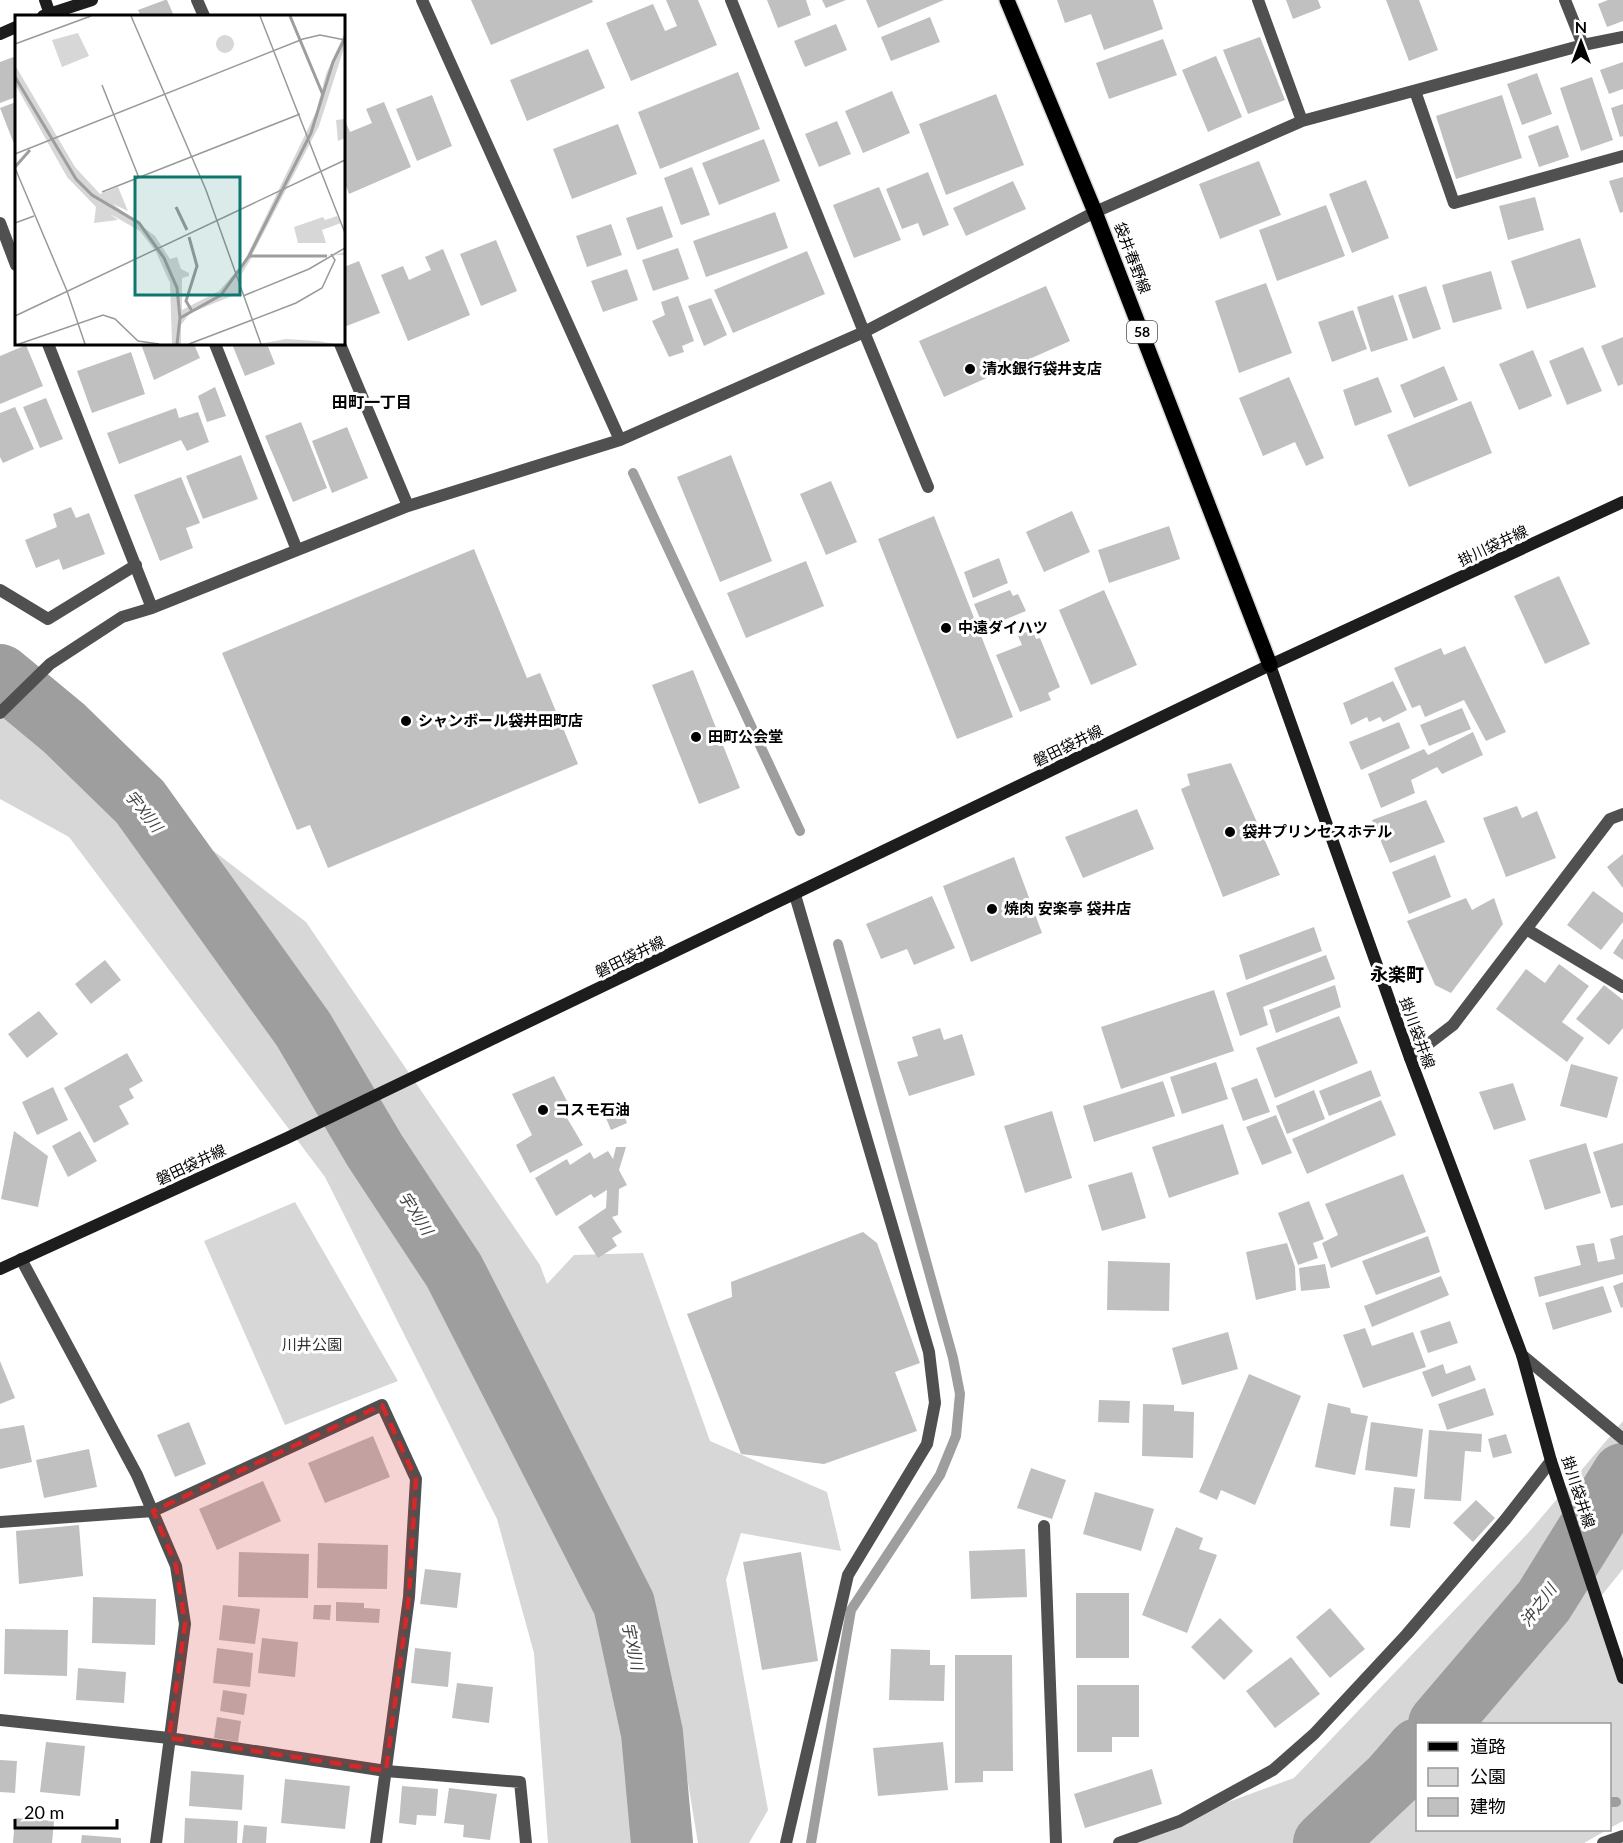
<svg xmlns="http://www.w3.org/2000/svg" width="1623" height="1843" font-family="Lato,'Noto Sans JP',sans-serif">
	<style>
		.green { fill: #d7d7d7 }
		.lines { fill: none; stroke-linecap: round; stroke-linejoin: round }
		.stream { stroke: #9e9e9e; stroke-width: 10 }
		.river { stroke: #9e9e9e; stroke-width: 62 }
		.building { fill: #c0c0c0 }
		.primary-casing { stroke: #dbdbdb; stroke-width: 18 }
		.street { stroke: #505050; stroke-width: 12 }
		.secondary { stroke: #1d1d1d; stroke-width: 12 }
		.primary { stroke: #000; stroke-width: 15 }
		.marked { fill: #d62828; fill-opacity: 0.2; stroke: #d62828; stroke-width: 4.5; stroke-dasharray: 12 8; stroke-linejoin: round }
		.poi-dot { fill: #000; stroke: #fff; stroke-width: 2 }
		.labels { text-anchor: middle; stroke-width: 6; stroke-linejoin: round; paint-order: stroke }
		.shield { fill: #fff; stroke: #4c4c4c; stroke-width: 1.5 }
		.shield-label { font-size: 14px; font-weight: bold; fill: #000 }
		.street-label { font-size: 15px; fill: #000; stroke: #fff }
		.poi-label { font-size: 15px; font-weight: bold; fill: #000; stroke: #fff; text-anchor: start }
		.park-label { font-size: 15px; fill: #2e2e2e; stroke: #fff }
		.neighbourhood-label { font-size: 16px; font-weight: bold; fill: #000; stroke: #fff }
		.water-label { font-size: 16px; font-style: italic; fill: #3f3f3f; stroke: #fff }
		.quarter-label { font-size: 18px; font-weight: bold; fill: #000; stroke: #fff }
		.inset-river { fill: none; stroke: #9e9e9e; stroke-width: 3 }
		.inset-road { fill: none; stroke: #999; stroke-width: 1.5 }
		.view { fill: #0f766e; fill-opacity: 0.15; stroke: #0f766e; stroke-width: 3 }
		.inset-edge { fill: none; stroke: #000; stroke-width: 3 }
	</style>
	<rect width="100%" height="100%" fill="#fff"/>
	<!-- green -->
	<path class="green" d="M0,687L306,922L540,1265L547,1284L574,1255L643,1253L710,1441L827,1492L841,1551L741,1533L726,1580L768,1810L749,1843H698L669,1668L677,1722L689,1843H548L534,1653L497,1519L325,1177L69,837L0,799Z
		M295,1202L398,1381L285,1425L204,1241Z
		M1623,1421V1569L1598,1600L1623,1678V1821L1610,1828V1724H1418V1830H1607L1584,1843H1116L1294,1778L1529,1532Z"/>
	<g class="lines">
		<!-- stream -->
		<path class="stream" d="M633,473L800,831
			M1392,1779L1418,1793
			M1610,1802H1616
			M811,1843L851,1610L940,1475L956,1436L960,1394L953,1358L838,944"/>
		<!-- river -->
		<path class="river" d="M0,675L64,728L140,802L303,1029L375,1151L454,1271L624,1604L652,1733L662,1843
			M1439,1724L1544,1601L1623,1474
			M1324,1843L1392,1779L1418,1749"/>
	</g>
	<!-- building -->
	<path class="building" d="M165,0H167L174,16H141L138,10Z
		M471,0H592L593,2L491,45Z
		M666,0H698L717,45L631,81L606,23L653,4L665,31L677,26Z
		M767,0H806L811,15L778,28Z
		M822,0H846L826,8Z
		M866,0H944L878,28Z
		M1057,0H1153L1163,29L1104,50L1091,14L1065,23Z
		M1286,0H1318L1321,8L1293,19Z
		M1386,0H1419L1438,50L1409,61Z
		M1608,0H1623V21L1607,27L1598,4Z
		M930,17L940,42L891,61L881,37Z
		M836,24L847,50L805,67L794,41Z
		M1260,37L1285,100L1248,114L1223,50Z
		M1163,39L1177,75L1109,99L1096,63Z
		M588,49L605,88L527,121L510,80Z
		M16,56V97L0,103V62Z
		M1216,56L1242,117L1208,132L1182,70Z
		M1623,62V89L1609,94L1600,70Z
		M738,72L760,129L660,169L638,112Z
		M1537,73L1552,114L1522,125L1507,84Z
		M1592,77L1613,140L1581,151L1560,88Z
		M892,91L910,133L863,153L845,111Z
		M996,94L1024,165L946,195L919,124Z
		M432,95L452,146L417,161L396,109Z
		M1502,95L1522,158L1456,179L1436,116Z
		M16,102V149L0,108Z
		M384,102L411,167L349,194L344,180V118L350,132L372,123L366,109Z
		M1623,104V136L1620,137L1611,108Z
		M837,121L851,154L819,167L805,134Z
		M618,124L637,174L572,199L553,149Z
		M1558,125L1569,157L1539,167L1528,136Z
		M764,139L780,181L719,205L702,163Z
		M1259,161L1281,215L1220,239L1199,184Z
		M692,167L710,215L681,225L664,178Z
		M928,172L949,225L923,236L918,223L902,229L886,189Z
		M1623,177V212L1620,213L1609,181Z
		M1366,180L1389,238L1352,253L1329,194Z
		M1013,181L1026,209L966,236L953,208Z
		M879,187L901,240L854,258L833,205Z
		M1535,197L1544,230L1508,240L1499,206Z
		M1326,205L1345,256L1277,281L1259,230Z
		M662,206L673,237L637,250L626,218Z
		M775,212L788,248L706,277L693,241Z
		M611,224L622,255L587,267L576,236Z
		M1580,238L1596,287L1527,309L1511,261Z
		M496,240L517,291L481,306L460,254Z
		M678,248L689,279L653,291L642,260Z
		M443,249L470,315L408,341L381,275L403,266L409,280L431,270L425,257Z
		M807,251L825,294L733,333L714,290Z
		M359,261L380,313L344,327V267Z
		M627,269L638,300L603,312L591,281Z
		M1491,271L1502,309L1453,323L1442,285Z
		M1266,283L1292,353L1239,373L1215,301Z
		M1046,286L1070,341L944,397L919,341Z
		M1426,286L1441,329L1413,339L1398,295Z
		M1393,295L1408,340L1371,352L1357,307Z
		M678,296L694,341L682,346L684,352L669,357L652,321L665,315L661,302Z
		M711,298L727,335L704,346L688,306Z
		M1353,310L1367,349L1332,362L1318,322Z
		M1623,337V384L1618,386L1601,346Z
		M141,344H194L200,358L154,380Z
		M232,344H267L275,364L245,376Z
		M26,345L43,386L0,404V356Z
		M1583,347L1602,391L1567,405L1549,361Z
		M1533,350L1552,396L1519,410L1499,364Z
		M131,352L145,394L92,413L77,371Z
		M1444,366L1458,400L1414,418L1400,385Z
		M1289,377L1324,458L1306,466L1295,442L1263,456L1239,398Z
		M1378,377L1392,412L1355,426L1343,390Z
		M215,387L226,416L207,422L198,396Z
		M46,398L63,439L40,448L23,407Z
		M1471,401L1492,453L1409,487L1387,435Z
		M15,407L34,449L3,463L0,457V413Z
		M176,408L179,418L198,412L209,442L187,451L181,440L119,464L107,433Z
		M301,422L327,488L293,502L265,436Z
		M347,427L368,478L332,493L312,441Z
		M241,455L258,499L203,519L186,476Z
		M731,455L772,561L720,582L677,477Z
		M181,477L200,523L186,528L193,548L160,561L134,495Z
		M831,481L857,542L826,555L800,494Z
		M71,507L76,518L89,513L105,554L63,570L59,559L36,568L25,540L57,527L53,514Z
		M1072,511L1090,552L1044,572L1026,532Z
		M934,516L1013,717L957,739L878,539Z
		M1169,526L1180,559L1109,583L1098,550Z
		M474,549L527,678L540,673L578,764L328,868L310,825L297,830L222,653Z
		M999,558L1008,583L973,598L964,572Z
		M806,561L824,606L746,638L727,593Z
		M1559,576L1590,644L1545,664L1514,596Z
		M1010,590L1013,596L1018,594L1026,611L984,628L974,604Z
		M1104,590L1137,665L1091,685L1059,610Z
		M1032,629L1036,639L1040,638L1060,687L1048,693L1051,700L1020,712L996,655L1022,645L1018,636Z
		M1465,646L1506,732L1486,741L1464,700L1425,717L1420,705L1412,708L1394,668L1441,648L1444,655Z
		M693,670L740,788L699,804L652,685Z
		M1393,681L1407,710L1383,722L1380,717L1369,722L1367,717L1351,725L1343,703Z
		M1462,708L1471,729L1429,746L1420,725Z
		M1399,722L1410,748L1361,770L1349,742Z
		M1473,732L1483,755L1442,774L1437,767L1411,780L1415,793L1381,808L1368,774L1424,749L1428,755Z
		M1231,763L1280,875L1223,897L1181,789L1190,785L1187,774Z
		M1426,800L1445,842L1390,863L1372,820Z
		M1517,806L1522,818L1537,811L1556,858L1506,877L1483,818Z
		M1137,809L1154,849L1083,878L1065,837Z
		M1623,854V888L1607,867Z
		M1435,855L1451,897L1409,914L1392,872Z
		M1014,857L1042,933L971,962L943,886Z
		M1593,891L1623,913V922L1601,950L1567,925Z
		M932,896L955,948L914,965L907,949L881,959L866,924Z
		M1466,898L1472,910L1494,898L1503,924L1451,993L1435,985L1407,921Z
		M1314,927L1322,951L1246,980L1239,955Z
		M1623,938V960L1613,953Z
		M1326,955L1335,979L1263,1007L1268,1025L1240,1036L1226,993Z
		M105,960L121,980L91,1004L75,984Z
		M1559,964L1589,986L1562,1022L1584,1038L1567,1062L1496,1009L1526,969L1545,983Z
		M1335,985L1341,1007L1276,1033L1269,1010Z
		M1604,985L1623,1000V1028L1609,1045L1576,1019Z
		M1214,990L1234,1051L1121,1089L1101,1027Z
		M39,1011L58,1034L27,1058L8,1034Z
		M1339,1016L1358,1063L1275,1098L1256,1048Z
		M940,1028L944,1040L962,1034L975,1075L909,1096L897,1062L918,1056L912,1037Z
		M127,1053L143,1081L129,1089L134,1098L119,1106L129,1124L94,1143L64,1088Z
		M1216,1062L1228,1099L1182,1114L1170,1077Z
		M1571,1064L1618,1077L1607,1118L1560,1106Z
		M1371,1070L1381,1096L1329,1116L1319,1091Z
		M554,1076L573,1113L567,1118L583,1145L530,1173L516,1145L532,1135L512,1094Z
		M1257,1078L1270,1112L1243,1121L1231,1088Z
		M1163,1081L1175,1116L1094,1142L1083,1106Z
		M1513,1083L1526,1120L1494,1130L1479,1092Z
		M53,1087L68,1120L37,1135L22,1102Z
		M1314,1090L1325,1119L1287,1134L1276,1106Z
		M1381,1100L1396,1135L1307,1174L1292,1139Z
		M622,1111L627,1123L611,1130L606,1118Z
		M1052,1111L1072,1178L1025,1193L1004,1126Z
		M1276,1115L1292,1153L1262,1165L1246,1127Z
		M1223,1124L1239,1174L1169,1198L1152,1147Z
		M14,1131L48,1156L38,1207L1,1199Z
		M80,1131L97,1161L68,1177L52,1146Z
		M1586,1143L1601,1193L1545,1210L1529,1160Z
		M1623,1143V1205L1611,1208L1593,1152Z
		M616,1147H626L619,1170L627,1185L619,1189L618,1215L612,1217L622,1232L612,1238L617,1246L598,1258L578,1227L606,1208L607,1190L594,1198L591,1194L556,1216L535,1178L567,1159L570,1165L590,1152L594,1159L608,1151L613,1159Z
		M1132,1172L1146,1218L1102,1231L1088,1185Z
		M1403,1174L1426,1232L1331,1268L1322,1243L1338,1235L1325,1204Z
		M1309,1201L1324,1239L1313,1243L1318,1258L1298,1265L1278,1213Z
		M863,1232L877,1243L920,1363L895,1372L917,1431L824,1464L741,1454L687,1314L732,1297L731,1282Z
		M1623,1235V1274L1539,1297L1534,1277L1581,1265L1576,1246L1594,1243L1598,1262L1615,1259L1610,1239Z
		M1428,1236L1440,1272L1376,1295L1362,1261Z
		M1287,1243L1295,1267L1296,1290L1256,1300L1246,1252Z
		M1108,1261L1170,1263L1169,1311L1107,1310Z
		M1325,1264L1330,1288L1301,1291L1299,1268Z
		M1441,1276L1449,1295L1372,1327L1364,1306Z
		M1623,1282V1307L1621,1308L1613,1286Z
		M1603,1286L1612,1312L1553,1330L1545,1303Z
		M1450,1321L1458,1343L1428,1353L1420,1331Z
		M1365,1328L1372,1346L1413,1332L1426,1367L1363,1388L1343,1335Z
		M1228,1332L1238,1369L1182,1385L1172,1348Z
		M0,1361L15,1398L0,1404Z
		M1443,1364L1446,1374L1470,1365L1476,1380L1432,1397L1422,1372Z
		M1249,1374L1301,1396L1255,1505L1221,1490L1217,1500L1199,1492Z
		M1485,1388L1494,1415L1447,1430L1438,1404Z
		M1099,1400L1130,1401L1129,1423L1098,1422Z
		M1328,1403L1350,1408L1351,1413L1368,1416L1355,1475L1315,1467Z
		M1143,1404L1174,1405V1411L1194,1412L1193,1458L1142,1456Z
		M189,1422L206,1464L175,1477L157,1435Z
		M1371,1422L1423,1429L1417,1477L1365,1470Z
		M24,1425L32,1462L0,1469V1429Z
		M1429,1430L1482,1434L1481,1452L1465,1451L1461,1501L1424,1499Z
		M1506,1434L1512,1453L1493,1458L1488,1439Z
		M373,1436L390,1477L325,1503L308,1463Z
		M89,1449L97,1487L44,1498L36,1460Z
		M1031,1468L1066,1480L1052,1519L1017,1508Z
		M263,1481L281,1521L217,1550L199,1509Z
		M1394,1487L1415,1489L1410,1528L1390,1526Z
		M1095,1492L1154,1509L1141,1551L1083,1534Z
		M1476,1500L1495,1518L1473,1542L1453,1523Z
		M79,1525L83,1576L19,1584L16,1531Z
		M1176,1527L1203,1538L1199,1549L1217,1555L1187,1633L1142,1615Z
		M318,1543L388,1545L387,1589L317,1588Z
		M1025,1549L1027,1597L971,1599L969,1551Z
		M239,1552L309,1554L308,1598L238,1597Z
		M801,1552L818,1661L762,1670L743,1562Z
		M425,1569L461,1573L457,1608L420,1604Z
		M1076,1593H1129V1658H1076Z
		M93,1597L156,1599L155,1645L92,1643Z
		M336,1602L364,1603V1608L380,1609L379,1623L336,1621Z
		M223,1605L260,1609L255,1644L219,1640Z
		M314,1605H331L330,1620L313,1619Z
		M1330,1608L1365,1649L1330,1678L1296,1637Z
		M1220,1618L1253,1651L1224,1680L1191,1647Z
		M5,1629L68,1630L67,1676L4,1674Z
		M262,1638L298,1642L295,1677L258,1673Z
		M217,1648L253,1653L250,1687L213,1683Z
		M415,1648L451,1652L448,1687L411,1683Z
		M891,1649L930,1650V1665H945L944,1701L889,1700Z
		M955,1655H1012L1013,1771H983V1782L955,1783Z
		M1291,1657L1320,1694L1275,1728L1246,1691Z
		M78,1668L126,1672L124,1703L76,1700Z
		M457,1683L493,1687L489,1723L452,1718Z
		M1077,1685H1139V1737H1112V1752H1077Z
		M223,1690L247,1694L244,1715L220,1711Z
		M217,1717L241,1721L238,1742L214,1738Z
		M46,1742L85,1746L80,1796L40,1792Z
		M943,1742L948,1790L878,1796L873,1748Z
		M0,1760L17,1761L15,1793L0,1792Z
		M1152,1769L1162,1804L1085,1828L1074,1794Z
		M191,1771L244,1775L242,1810L189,1806Z
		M285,1779L350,1786L345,1829L281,1823Z
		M402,1786L438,1789L436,1816L417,1815L416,1825L399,1823Z
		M449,1788L497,1794L490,1840L463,1837L464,1825L444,1823Z
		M15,1818L54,1821L52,1843H13Z
		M185,1818L238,1821L237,1843H184Z
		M244,1825L267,1827L266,1843H242Z
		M82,1835L121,1838V1843H81Z"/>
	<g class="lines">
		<defs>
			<path id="primary" d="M1007,0L1095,212L1270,665"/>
		</defs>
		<!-- primary casing -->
		<use href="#primary" class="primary-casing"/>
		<!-- street -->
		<path class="street" d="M197,0L204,16
			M422,0L620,440
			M731,0L864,332L928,487
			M1258,0L1302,121
			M1565,0L1583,45
			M1415,91L1454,203L1623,156
			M0,223L16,265
			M48,344L152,608
			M215,344L297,550
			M340,344L408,506
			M0,590L48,619L136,565
			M0,713L50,664L122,617L152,608L408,506L620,440L864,332L1095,212L1302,121L1583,45L1623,37
			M1526,929L1623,987
			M1410,1058L1453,1025L1610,819L1623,814
			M21,1259L137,1475L176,1566L185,1624L156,1843
			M1522,1355L1623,1439
			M0,1522L153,1511L382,1405L416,1479L409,1597L376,1843
			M1044,1526L1056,1843
			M0,1720L169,1738L386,1771L520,1782L526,1843
			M786,1843L848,1575L927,1444L935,1403L929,1352L795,895
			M1119,1843L1180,1821L1273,1770L1314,1734L1407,1634L1505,1520L1551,1461
			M1603,1843L1623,1836"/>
		<!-- secondary -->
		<path class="secondary" d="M45,0L50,14
			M43,16L92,0
			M0,34L16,27
			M1270,665L1410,1058L1522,1355L1551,1461L1623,1678
			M0,1269L287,1138L1270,665L1623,502"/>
		<!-- primary -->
		<use href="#primary" class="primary"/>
	</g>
	<!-- marked area -->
	<path class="marked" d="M382,1405L416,1479L409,1597L386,1771L169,1738L185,1624L176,1566L153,1511Z"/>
	<!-- markers -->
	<g class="poi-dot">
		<circle cx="970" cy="369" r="6"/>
		<circle cx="946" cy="628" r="6"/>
		<circle cx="406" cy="721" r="6"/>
		<circle cx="696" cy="737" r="6"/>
		<circle cx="1230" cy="832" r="6"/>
		<circle cx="992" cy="909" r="6"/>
		<circle cx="543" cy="1110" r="6"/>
	</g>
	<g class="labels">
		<!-- shield labels -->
		<rect class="shield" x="1127" y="321" width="30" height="22" rx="4.5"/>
		<g class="shield-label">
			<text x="1142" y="337">58</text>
		</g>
		<!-- street labels -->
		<g class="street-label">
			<text transform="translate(1132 258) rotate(69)" y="5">袋井春野線</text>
			<text transform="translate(1493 546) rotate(-25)" y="5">掛川袋井線</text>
			<text transform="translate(1068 746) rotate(-26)" y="5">磐田袋井線</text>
			<text transform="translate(630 957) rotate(-26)" y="5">磐田袋井線</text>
			<text transform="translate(1417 1033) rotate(70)" y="5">掛川袋井線</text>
			<text transform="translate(191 1165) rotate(-25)" y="5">磐田袋井線</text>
			<text transform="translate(1578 1492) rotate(72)" y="5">掛川袋井線</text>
		</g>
		<!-- poi labels -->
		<g class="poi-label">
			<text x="982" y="374">清水銀行袋井支店</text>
			<text x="958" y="633">中遠ダイハツ</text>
			<text x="418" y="726">シャンボール袋井田町店</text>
			<text x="708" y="742">田町公会堂</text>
			<text x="1242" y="837">袋井プリンセスホテル</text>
			<text x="1004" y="914">焼肉 安楽亭 袋井店</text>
			<text x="555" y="1115">コスモ石油</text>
		</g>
		<!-- park labels -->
		<g class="park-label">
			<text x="312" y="1350">川井公園</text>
		</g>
		<!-- neighbourhood labels -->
		<g class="neighbourhood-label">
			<text x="372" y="408">田町一丁目</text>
		</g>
		<!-- water labels -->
		<g class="water-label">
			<text transform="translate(144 811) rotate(51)" y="6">宇刈川</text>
			<text transform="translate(416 1213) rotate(57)" y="6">宇刈川</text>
			<text transform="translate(1538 1605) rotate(-53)" y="6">沖之川</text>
			<text transform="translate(633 1646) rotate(78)" y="6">宇刈川</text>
		</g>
		<!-- quarter labels -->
		<g class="quarter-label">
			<text x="1397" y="981">永楽町</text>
		</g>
	</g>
	<!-- overview -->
	<g transform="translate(15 15)">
		<rect width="330" height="330" fill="#fff"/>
		<path d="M330,17V30L304,111L237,240H319L330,237V240L237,242L223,265L227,277L175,298L166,310V329H157L155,268L141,237L125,216L95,199L103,205L79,208L81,192L52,162L0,69V50L60,152L85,179L103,172L113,196L98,189L140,221L155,244L162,242L166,254L174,258V261L167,263V295L204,276L228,249L301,97L311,59ZM63,18L74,41L47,52L37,25ZM201 29a9 9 0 1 1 18 0a9 9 0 1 1-18 0ZM330,104V123L323,126L321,105ZM322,201L326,208L307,215L311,228H283L279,212L308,202L310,205ZM271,324L303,326L320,329H244Z" fill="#d7d7d7"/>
		<path class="inset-river" d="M275,1L308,80M0,62L61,164L77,180L124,208L149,243L162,273L165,303L162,329M0,152L15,135M161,192L172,215M174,222L182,251L171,286L177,296M234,241H312M165,303L206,280L234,241L296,118L318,47L330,23"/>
		<path class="inset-road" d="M116,1L191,175L246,329M245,1L330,218M0,29L76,1M87,70L124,163M0,139L288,24L305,20L330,25M0,153L52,276M87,177L285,99M0,208L19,201M52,276L70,329M228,281L294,254L330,233M0,301L330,145M237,305L281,288L307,273L320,245L316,239M4,329L88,300L100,304L123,326L144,329M174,329L237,305"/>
		<path class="view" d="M120,162H225V280H120Z"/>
		<rect width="330" height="330" class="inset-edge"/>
	</g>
	<!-- legend -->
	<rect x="1416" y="1723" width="195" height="108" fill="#ffffff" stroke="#999999" stroke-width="1.5"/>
	<rect x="1428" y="1742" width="30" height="9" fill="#000000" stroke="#999999" stroke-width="1.5"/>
	<text x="1470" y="1753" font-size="18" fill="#000000">道路</text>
	<rect x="1428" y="1768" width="30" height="18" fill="#d7d7d7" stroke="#999999" stroke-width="1.5"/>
	<text x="1470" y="1783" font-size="18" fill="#000000">公園</text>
	<rect x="1428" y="1798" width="30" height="18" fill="#c0c0c0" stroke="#999999" stroke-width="1.5"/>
	<text x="1470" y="1813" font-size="18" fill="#000000">建物</text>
	<!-- north arrow -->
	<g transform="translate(1581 42)" stroke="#ffffff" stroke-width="4.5" paint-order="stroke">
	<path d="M0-4.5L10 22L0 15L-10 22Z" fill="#000000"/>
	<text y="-9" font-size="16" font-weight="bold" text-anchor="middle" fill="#000000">N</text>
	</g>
	<!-- scale -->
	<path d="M15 1819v9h102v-9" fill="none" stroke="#000000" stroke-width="3"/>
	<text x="24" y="1819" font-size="18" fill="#000000" stroke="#ffffff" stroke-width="4.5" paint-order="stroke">20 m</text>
</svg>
